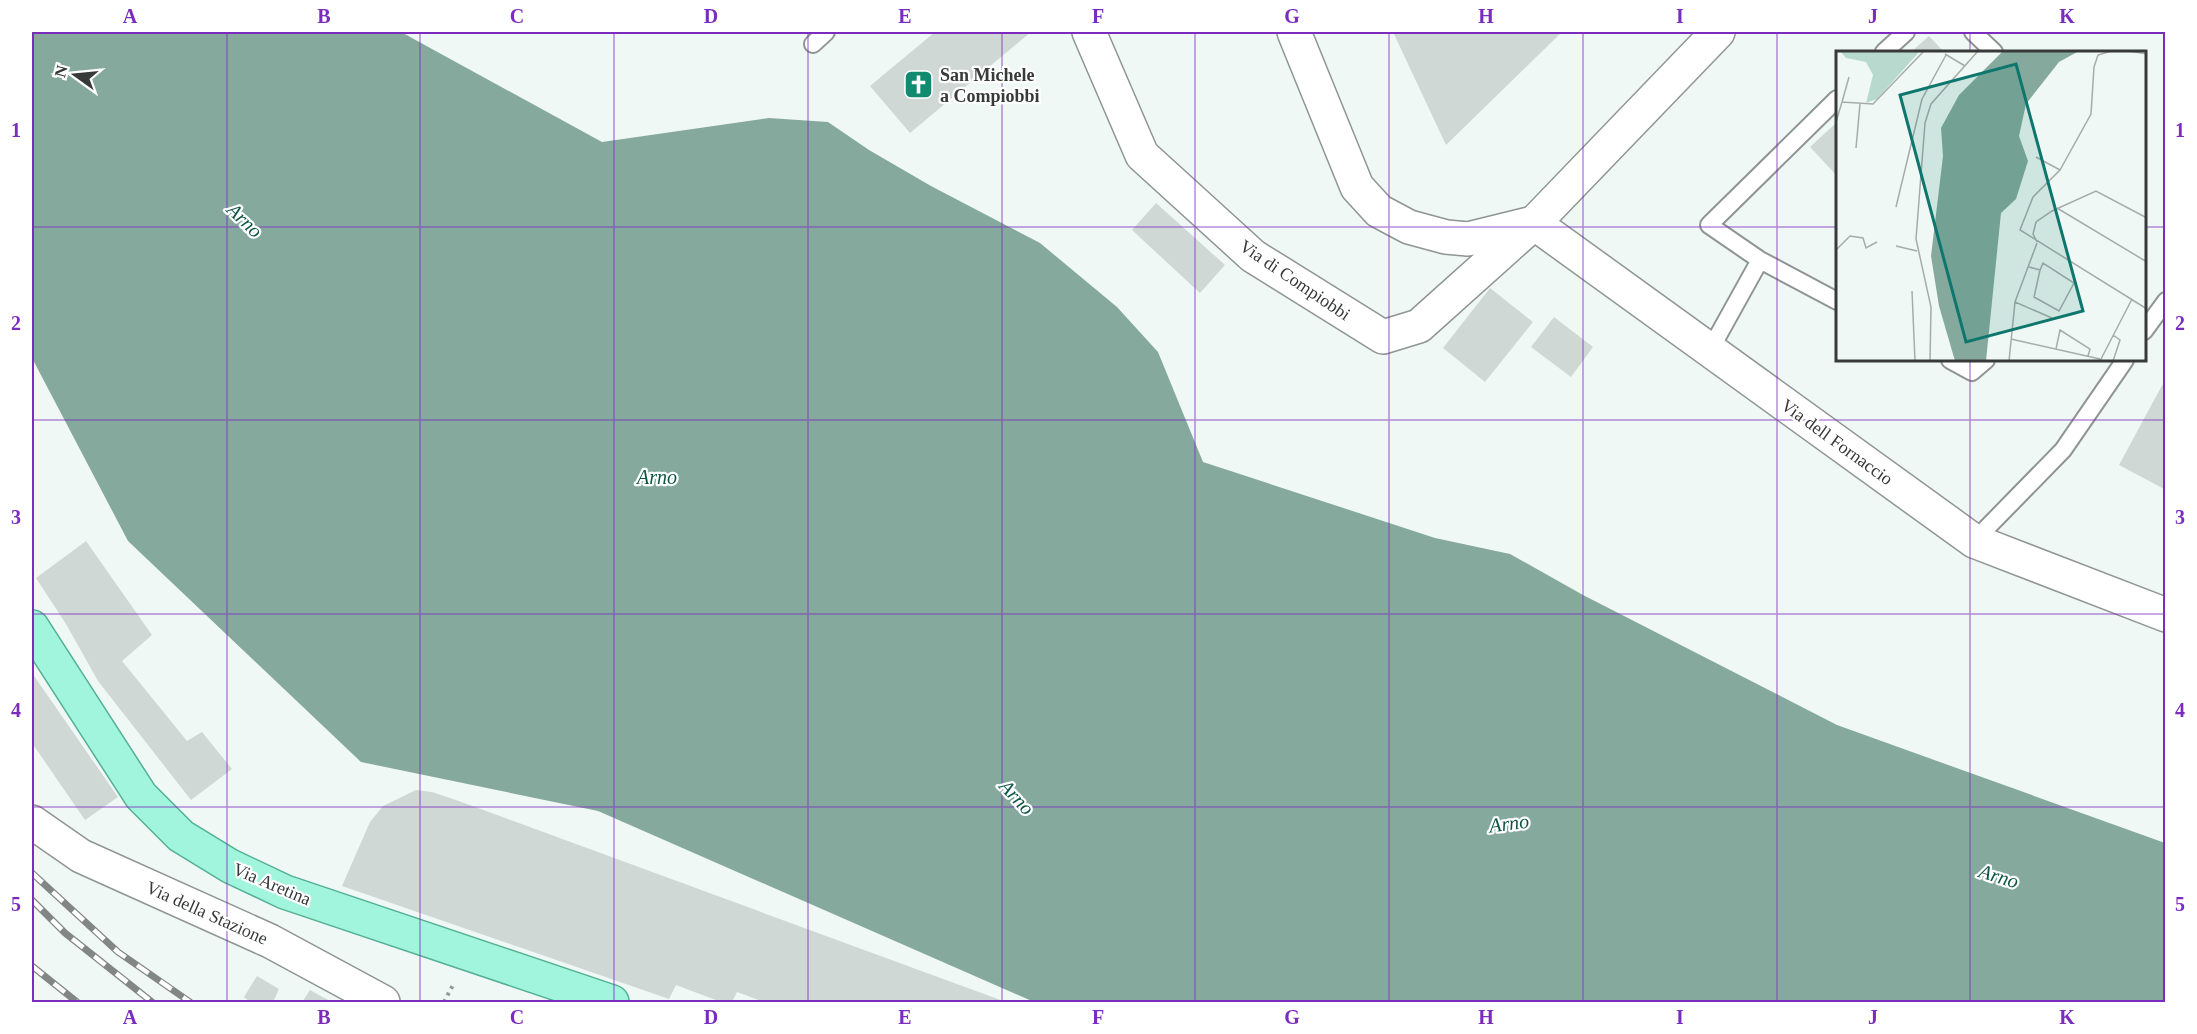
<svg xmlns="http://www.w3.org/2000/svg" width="2197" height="1034" font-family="'Times New Roman',serif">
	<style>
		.water { fill: #85aa9d }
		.building { fill: #d0d8d5 }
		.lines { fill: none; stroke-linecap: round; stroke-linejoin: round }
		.lane-casing { stroke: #8e9592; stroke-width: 20 }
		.street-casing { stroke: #8e9592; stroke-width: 36 }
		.primary-casing { stroke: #53b094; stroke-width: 36 }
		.path { stroke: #959a98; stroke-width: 4; stroke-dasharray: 3 4.5; stroke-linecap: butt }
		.lane { stroke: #fff; stroke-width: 16 }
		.street { stroke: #fff; stroke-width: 33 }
		.primary { stroke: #a1f5dd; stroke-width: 33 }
		.rail-casing { stroke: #828785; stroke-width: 7 }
		.rail { stroke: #fff; stroke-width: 4.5; stroke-dasharray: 14; stroke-linecap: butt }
		.grid { fill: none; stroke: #7b2cbf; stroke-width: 1.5; stroke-opacity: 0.55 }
		.labels { text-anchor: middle; stroke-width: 4.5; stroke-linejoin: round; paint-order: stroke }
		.poi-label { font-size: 18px; font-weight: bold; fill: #373a38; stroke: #fff; text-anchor: start }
		.street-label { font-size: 18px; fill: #373a38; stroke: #fff }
		.water-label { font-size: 20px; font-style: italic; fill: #0d5643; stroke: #fff }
		.inset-road { fill: none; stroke: #a6aca9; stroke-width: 1.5 }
		.view { fill: #0f766e; fill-opacity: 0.15; stroke: #0f766e; stroke-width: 3 }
		.inset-edge { fill: none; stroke: #373a38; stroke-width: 3 }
		.neatline { fill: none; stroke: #7b2cbf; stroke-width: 2 }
		.grid-label { font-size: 20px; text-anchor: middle; font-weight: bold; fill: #7b2cbf }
	</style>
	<rect width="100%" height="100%" fill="#f0f8f5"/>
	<!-- water -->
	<path class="water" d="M32,32H401L602,142L769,118L828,122L869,150L931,186L1040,243L1117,307L1158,352L1203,462L1435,538L1510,554L1583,595L1837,725L2165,843V1002H1034L598,811L361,762L128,541L32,358Z"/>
	<!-- building -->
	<path class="building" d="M935,32H1031L910,133L870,86Z
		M1393,32H1562L1446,145Z
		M1929,36L1944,52H1911Z
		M1837,122V176L1810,147Z
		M1156,203L1225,265L1200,293L1132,230Z
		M1490,288L1533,322L1485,382L1443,348Z
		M1554,317L1593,347L1571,377L1531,347Z
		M2166,378V490L2119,465Z
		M86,541L152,635L122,661L187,741L202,732L232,769L191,800L98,681L66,624L36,578Z
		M32,673L118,797L85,820L32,743Z
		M416,790L432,792L456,800L1006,1002H764L737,992L732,1002H721L676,985L669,999L342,886L370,822L383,806Z
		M257,976L279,989L274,1000L278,1002H250L244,997Z
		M310,990L332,1002H302Z"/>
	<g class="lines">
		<defs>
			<path id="lane" d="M1973,32L1994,52
				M813,44L826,32
				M1884,52L1906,32
				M1837,99L1709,225L1760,260L1837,301
				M2144,331L2166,301
				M1710,350L1760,260
				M1950,360L1972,372L1986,360
				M1974,541L2063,450L2125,360"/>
			<path id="street" d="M1089,32L1142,155L1253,256L1383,337L1419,326L1534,223L1718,32
				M1294,32L1357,187L1379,211L1409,227L1446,237L1468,239L1529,224
				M1534,223L1974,541L2166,615
				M32,822L81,856L270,941L383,1002"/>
			<path id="primary" d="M32,627L141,796L181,836L230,866L285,892L612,1002"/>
		</defs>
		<!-- lane casing -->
		<use href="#lane" class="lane-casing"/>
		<!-- street casing -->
		<use href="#street" class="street-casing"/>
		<!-- primary casing -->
		<use href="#primary" class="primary-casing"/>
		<!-- path -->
		<path class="path" d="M444,1002L454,983"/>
		<!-- lane -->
		<use href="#lane" class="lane"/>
		<!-- street -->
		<use href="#street" class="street"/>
		<!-- primary -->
		<use href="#primary" class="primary"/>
		<defs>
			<path id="rail" d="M32,873L118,952L190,1002
				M32,900L65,933L152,1002
				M32,966L77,1002"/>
		</defs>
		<!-- rail casing -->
		<use href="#rail" class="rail-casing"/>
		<!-- rail -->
		<use href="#rail" class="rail"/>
	</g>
	<!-- grid -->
	<path class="grid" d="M227,32V1002M420,32V1002M614,32V1002M808,32V1002M1002,32V1002M1195,32V1002M1389,32V1002M1583,32V1002M1777,32V1002M1970,32V52M32,227H1837M2144,227H2166M1970,360V1002M32,420H2166M32,614H2166M32,807H2166"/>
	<!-- icons -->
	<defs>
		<symbol id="church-square" viewBox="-11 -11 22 22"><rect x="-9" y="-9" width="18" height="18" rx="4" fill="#118b6f" stroke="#fff"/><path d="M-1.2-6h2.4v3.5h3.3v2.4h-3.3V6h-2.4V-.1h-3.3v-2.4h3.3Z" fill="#fff"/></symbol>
	</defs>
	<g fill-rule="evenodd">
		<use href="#church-square" x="902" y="68" width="33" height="33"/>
	</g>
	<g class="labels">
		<!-- poi labels -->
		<g class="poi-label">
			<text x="940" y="81">San Michele<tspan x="940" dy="21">a Compiobbi</tspan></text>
		</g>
		<!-- street labels -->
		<g class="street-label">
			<text transform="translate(1295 280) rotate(34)" y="6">Via di Compiobbi</text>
			<text transform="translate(1837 442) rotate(36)" y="6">Via dell Fornaccio</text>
			<text transform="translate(272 884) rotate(23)" y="6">Via Aretina</text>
			<text transform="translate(207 913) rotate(24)" y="6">Via della Stazione</text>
		</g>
		<!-- water labels -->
		<g class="water-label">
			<text transform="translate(245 220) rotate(44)" y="7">Arno</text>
			<text x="657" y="484">Arno</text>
			<text transform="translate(1017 797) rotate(47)" y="7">Arno</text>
			<text transform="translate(1509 823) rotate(-7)" y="7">Arno</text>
			<text transform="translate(1999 876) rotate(17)" y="7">Arno</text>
		</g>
	</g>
	<!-- overview -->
	<g transform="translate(1836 51)">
		<rect width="310" height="310" fill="#f0f8f5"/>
		<path d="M4,0H84L41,48L30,52L37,24L30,11L10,7Z" fill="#b8dace"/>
		<path d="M167,0H243L223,11L190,53L183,85L192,110L180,148L165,162L150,310H119L103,255L95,205L107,105L105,77L123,44Z" fill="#85aa9d"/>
		<path class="inset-road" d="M275,0L262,4L258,16L255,63L224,119L197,146L184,179L311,258M293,0L311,3M109,3L129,15M6,51L13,26M0,71L6,51L37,53L88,0M20,97L24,53M200,106L224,119M60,156L86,48L110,4M221,157L311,211M201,191L197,183L200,171L216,160L260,140L311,167M60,195L81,200M0,199L14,185L27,187L30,197L41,191M193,216L204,219L207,212L238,232L223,260L198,246L204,219M76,240L79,310M179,251L216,267M277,284L284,289L277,310M175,288L264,308M220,298L224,279L254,298L252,305M94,310L95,256L80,188L89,72L95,53L142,0M173,310L179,251L201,192M264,310L296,248"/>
		<path class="view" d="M180,13L247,260L130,291L64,44Z"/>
		<rect width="310" height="310" class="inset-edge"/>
	</g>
	<!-- border -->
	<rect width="2197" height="1034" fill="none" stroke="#ffffff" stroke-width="66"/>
	<!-- north arrow -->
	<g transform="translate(75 75) rotate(285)" stroke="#ffffff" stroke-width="4.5" paint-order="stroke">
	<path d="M0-4.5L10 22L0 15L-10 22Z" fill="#373a38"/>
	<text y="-9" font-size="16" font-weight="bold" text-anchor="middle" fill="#373a38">N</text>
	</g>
	<rect x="33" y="33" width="2131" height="968" class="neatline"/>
	<g class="grid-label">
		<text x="130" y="23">A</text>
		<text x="324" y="23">B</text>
		<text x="517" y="23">C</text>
		<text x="711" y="23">D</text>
		<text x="905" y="23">E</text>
		<text x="1098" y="23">F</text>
		<text x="1292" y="23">G</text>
		<text x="1486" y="23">H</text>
		<text x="1680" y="23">I</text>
		<text x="1873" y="23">J</text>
		<text x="2067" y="23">K</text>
		<text x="16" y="137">1</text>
		<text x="2180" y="137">1</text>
		<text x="16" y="330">2</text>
		<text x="2180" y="330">2</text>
		<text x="16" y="524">3</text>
		<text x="2180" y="524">3</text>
		<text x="16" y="717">4</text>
		<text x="2180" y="717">4</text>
		<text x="16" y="911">5</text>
		<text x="2180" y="911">5</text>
		<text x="130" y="1024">A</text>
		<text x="324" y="1024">B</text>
		<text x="517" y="1024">C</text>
		<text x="711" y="1024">D</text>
		<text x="905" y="1024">E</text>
		<text x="1098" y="1024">F</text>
		<text x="1292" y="1024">G</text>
		<text x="1486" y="1024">H</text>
		<text x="1680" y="1024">I</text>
		<text x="1873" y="1024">J</text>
		<text x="2067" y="1024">K</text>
	</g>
</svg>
